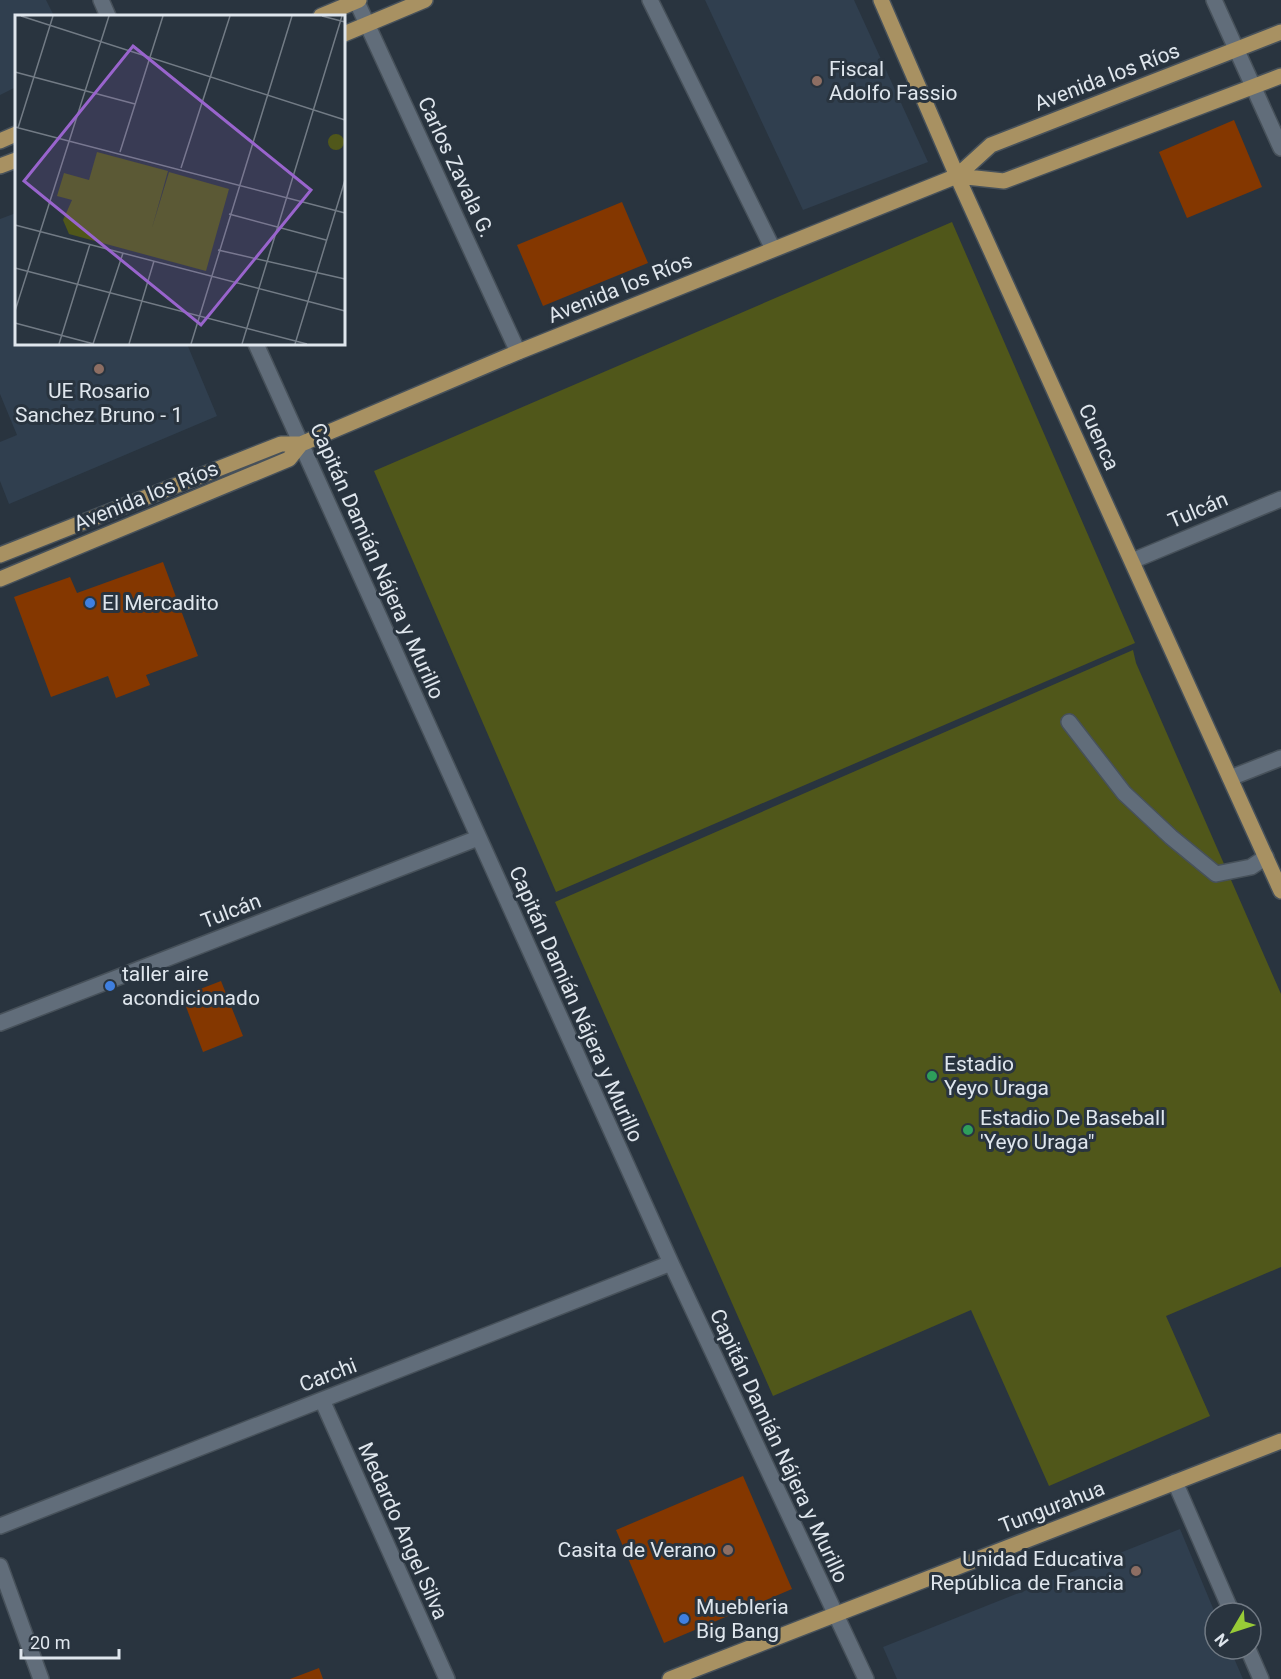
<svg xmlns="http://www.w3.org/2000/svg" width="1281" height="1679" font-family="Roboto,sans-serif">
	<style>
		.built { fill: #303f4f }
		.green { fill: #50571a }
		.building { fill: #843700 }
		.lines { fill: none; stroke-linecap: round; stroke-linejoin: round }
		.minor-casing { stroke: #47515a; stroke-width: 18 }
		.major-casing { stroke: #47515a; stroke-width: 18 }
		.minor { stroke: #616d7a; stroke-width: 15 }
		.major { stroke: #a89162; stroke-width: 15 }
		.education-dot { fill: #8d6e63; stroke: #29343f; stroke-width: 2 }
		.shop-dot { fill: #3f7fe0; stroke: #29343f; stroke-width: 2 }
		.leisure-dot { fill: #2e9e5b; stroke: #29343f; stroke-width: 2 }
		.labels { text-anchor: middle; stroke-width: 6; stroke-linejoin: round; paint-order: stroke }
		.poi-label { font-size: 21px; fill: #dfe6ed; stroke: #29343f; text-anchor: start }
		.street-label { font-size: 21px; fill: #dfe6ed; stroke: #29343f }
		.inset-road { fill: none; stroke: #727b85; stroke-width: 1.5 }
		.view { fill: #9964cd; fill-opacity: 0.15; stroke: #9964cd; stroke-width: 3 }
		.inset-edge { fill: none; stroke: #dfe6ed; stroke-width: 3 }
	</style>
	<rect width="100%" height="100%" fill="#29343f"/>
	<!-- built -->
	<path class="built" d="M0,0H46L54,16H16V87L0,95Z
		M705,0H854L928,162L803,210Z
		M16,213V344H187L217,416L9,504L0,481V442L17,435L0,394V219Z
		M1180,1529L1215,1613V1649H1230L1243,1679H897L883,1647Z"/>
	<!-- green -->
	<path class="green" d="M952,222L1135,643L556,892L374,471Z
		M1133,650L1136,663L1281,994V1267L1166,1316L1210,1416L1049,1486L971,1310L773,1396L555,902Z"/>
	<!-- building -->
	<path class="building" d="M1234,120L1262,187L1187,218L1159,152Z
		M622,202L648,263L543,306L517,245Z
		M163,562L198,656L146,675L150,685L116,698L108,676L51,697L14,597L70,577L77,593Z
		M221,981L243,1036L203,1052L182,996Z
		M743,1476L792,1589L664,1643L616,1530Z
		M319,1668L323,1679H290Z"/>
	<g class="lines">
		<defs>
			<path id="minor" d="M101,0L108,16
				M356,0L518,352
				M650,0L773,249
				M1214,0L1281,148
				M256,344L671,1263L866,1679
				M1132,561L1281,499
				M1069,722L1124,793L1171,837L1216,874L1251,867L1266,857
				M1230,778L1281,758
				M0,1023L478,838
				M322,1400L447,1679
				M1175,1482L1232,1613
				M0,1526L671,1263
				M0,1566L41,1679
				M1248,1649L1261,1679"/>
			<path id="major" d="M881,0L957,176L1281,891
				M321,16L359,0
				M344,34L425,0
				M0,141L16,134
				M0,166L16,160
				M957,176L1004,181L1281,76
				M0,555L281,444H301L518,352L957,176L991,145L1281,32
				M0,579L289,459L301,444
				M670,1679L1281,1441"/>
		</defs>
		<!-- minor casing -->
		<use href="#minor" class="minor-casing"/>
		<!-- major casing -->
		<use href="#major" class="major-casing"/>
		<!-- minor -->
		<use href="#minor" class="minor"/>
		<!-- major -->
		<use href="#major" class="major"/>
	</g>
	<!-- markers -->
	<g class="education-dot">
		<circle cx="817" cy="81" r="6"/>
		<circle cx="99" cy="369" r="6"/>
		<circle cx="728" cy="1550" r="6"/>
		<circle cx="1136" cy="1571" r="6"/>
	</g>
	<g class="shop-dot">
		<circle cx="90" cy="603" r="6"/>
		<circle cx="110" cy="986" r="6"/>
		<circle cx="684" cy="1619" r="6"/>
	</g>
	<g class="leisure-dot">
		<circle cx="932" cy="1076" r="6"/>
		<circle cx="968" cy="1130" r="6"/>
	</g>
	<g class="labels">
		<!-- poi labels -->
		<g class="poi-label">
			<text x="829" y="76">Fiscal<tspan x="829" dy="24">Adolfo Fassio</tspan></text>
			<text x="99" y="398" text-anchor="middle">UE Rosario<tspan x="99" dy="24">Sanchez Bruno - 1</tspan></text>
			<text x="102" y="610">El Mercadito</text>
			<text x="122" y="981">taller aire<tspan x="122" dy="24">acondicionado</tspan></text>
			<text x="944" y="1071">Estadio<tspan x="944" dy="24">Yeyo Uraga</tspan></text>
			<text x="980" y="1125">Estadio De Baseball<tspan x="980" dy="24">'Yeyo Uraga"</tspan></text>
			<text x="716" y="1557" text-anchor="end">Casita de Verano</text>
			<text x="1124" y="1566" text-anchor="end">Unidad Educativa<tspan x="1124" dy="24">República de Francia</tspan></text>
			<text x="696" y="1614">Muebleria<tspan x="696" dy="24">Big Bang</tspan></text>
		</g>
		<!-- street labels -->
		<g class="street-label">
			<text transform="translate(1107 77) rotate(-21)" y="7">Avenida los Ríos</text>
			<text transform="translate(456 167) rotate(65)" y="7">Carlos Zavala G.</text>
			<text transform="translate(620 288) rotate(-22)" y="7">Avenida los Ríos</text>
			<text transform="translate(1099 437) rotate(66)" y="7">Cuenca</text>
			<text transform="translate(146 496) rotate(-22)" y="7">Avenida los Ríos</text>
			<text transform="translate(1198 510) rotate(-23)" y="7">Tulcán</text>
			<text transform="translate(377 561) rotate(66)" y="7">Capitán Damián Nájera y Murillo</text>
			<text transform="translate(231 911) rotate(-21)" y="7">Tulcán</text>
			<text transform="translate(576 1004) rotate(66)" y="7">Capitán Damián Nájera y Murillo</text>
			<text transform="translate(328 1375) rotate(-21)" y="7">Carchi</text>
			<text transform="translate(779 1446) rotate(65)" y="7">Capitán Damián Nájera y Murillo</text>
			<text transform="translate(1052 1507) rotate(-21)" y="7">Tungurahua</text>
			<text transform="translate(403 1531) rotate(66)" y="7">Medardo Angel Silva</text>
		</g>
	</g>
	<!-- overview -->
	<g transform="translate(15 15)">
		<rect width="330" height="330" fill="#29343f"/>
		<path d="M313 127a8 8 0 1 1 16 0a8 8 0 1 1-16 0ZM82,137L153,156L137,213L154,157L214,174L191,256L54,219L48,205L57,185L42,181L49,158L74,165Z" fill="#50571a"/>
		<path class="inset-road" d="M6,1L330,105M307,1L330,7M0,57L120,89M0,112L330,198M3,113L38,1M105,137L148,1M166,153L215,1M214,199L311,225M0,210L330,296M203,235L330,264M0,253L292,329M0,296L94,1M0,308L79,329M44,329L75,229M78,329L108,238M114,329L139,246M176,329L277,1M227,329L327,1M280,329L330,165"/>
		<path class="view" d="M118,31L296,175L186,310L9,166Z"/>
		<rect width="330" height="330" class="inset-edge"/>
	</g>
	<!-- north arrow -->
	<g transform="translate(1233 1631) rotate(231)"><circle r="28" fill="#29343f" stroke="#727b85" stroke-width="1.5"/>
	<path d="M0-4.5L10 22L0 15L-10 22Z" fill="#98cb37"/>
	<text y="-9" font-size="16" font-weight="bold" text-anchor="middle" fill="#dfe6ed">N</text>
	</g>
	<!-- scale -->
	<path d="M21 1649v9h98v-9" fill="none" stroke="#dfe6ed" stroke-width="3"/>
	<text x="30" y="1649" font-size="18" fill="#dfe6ed" stroke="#29343f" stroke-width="4.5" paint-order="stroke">20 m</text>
</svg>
